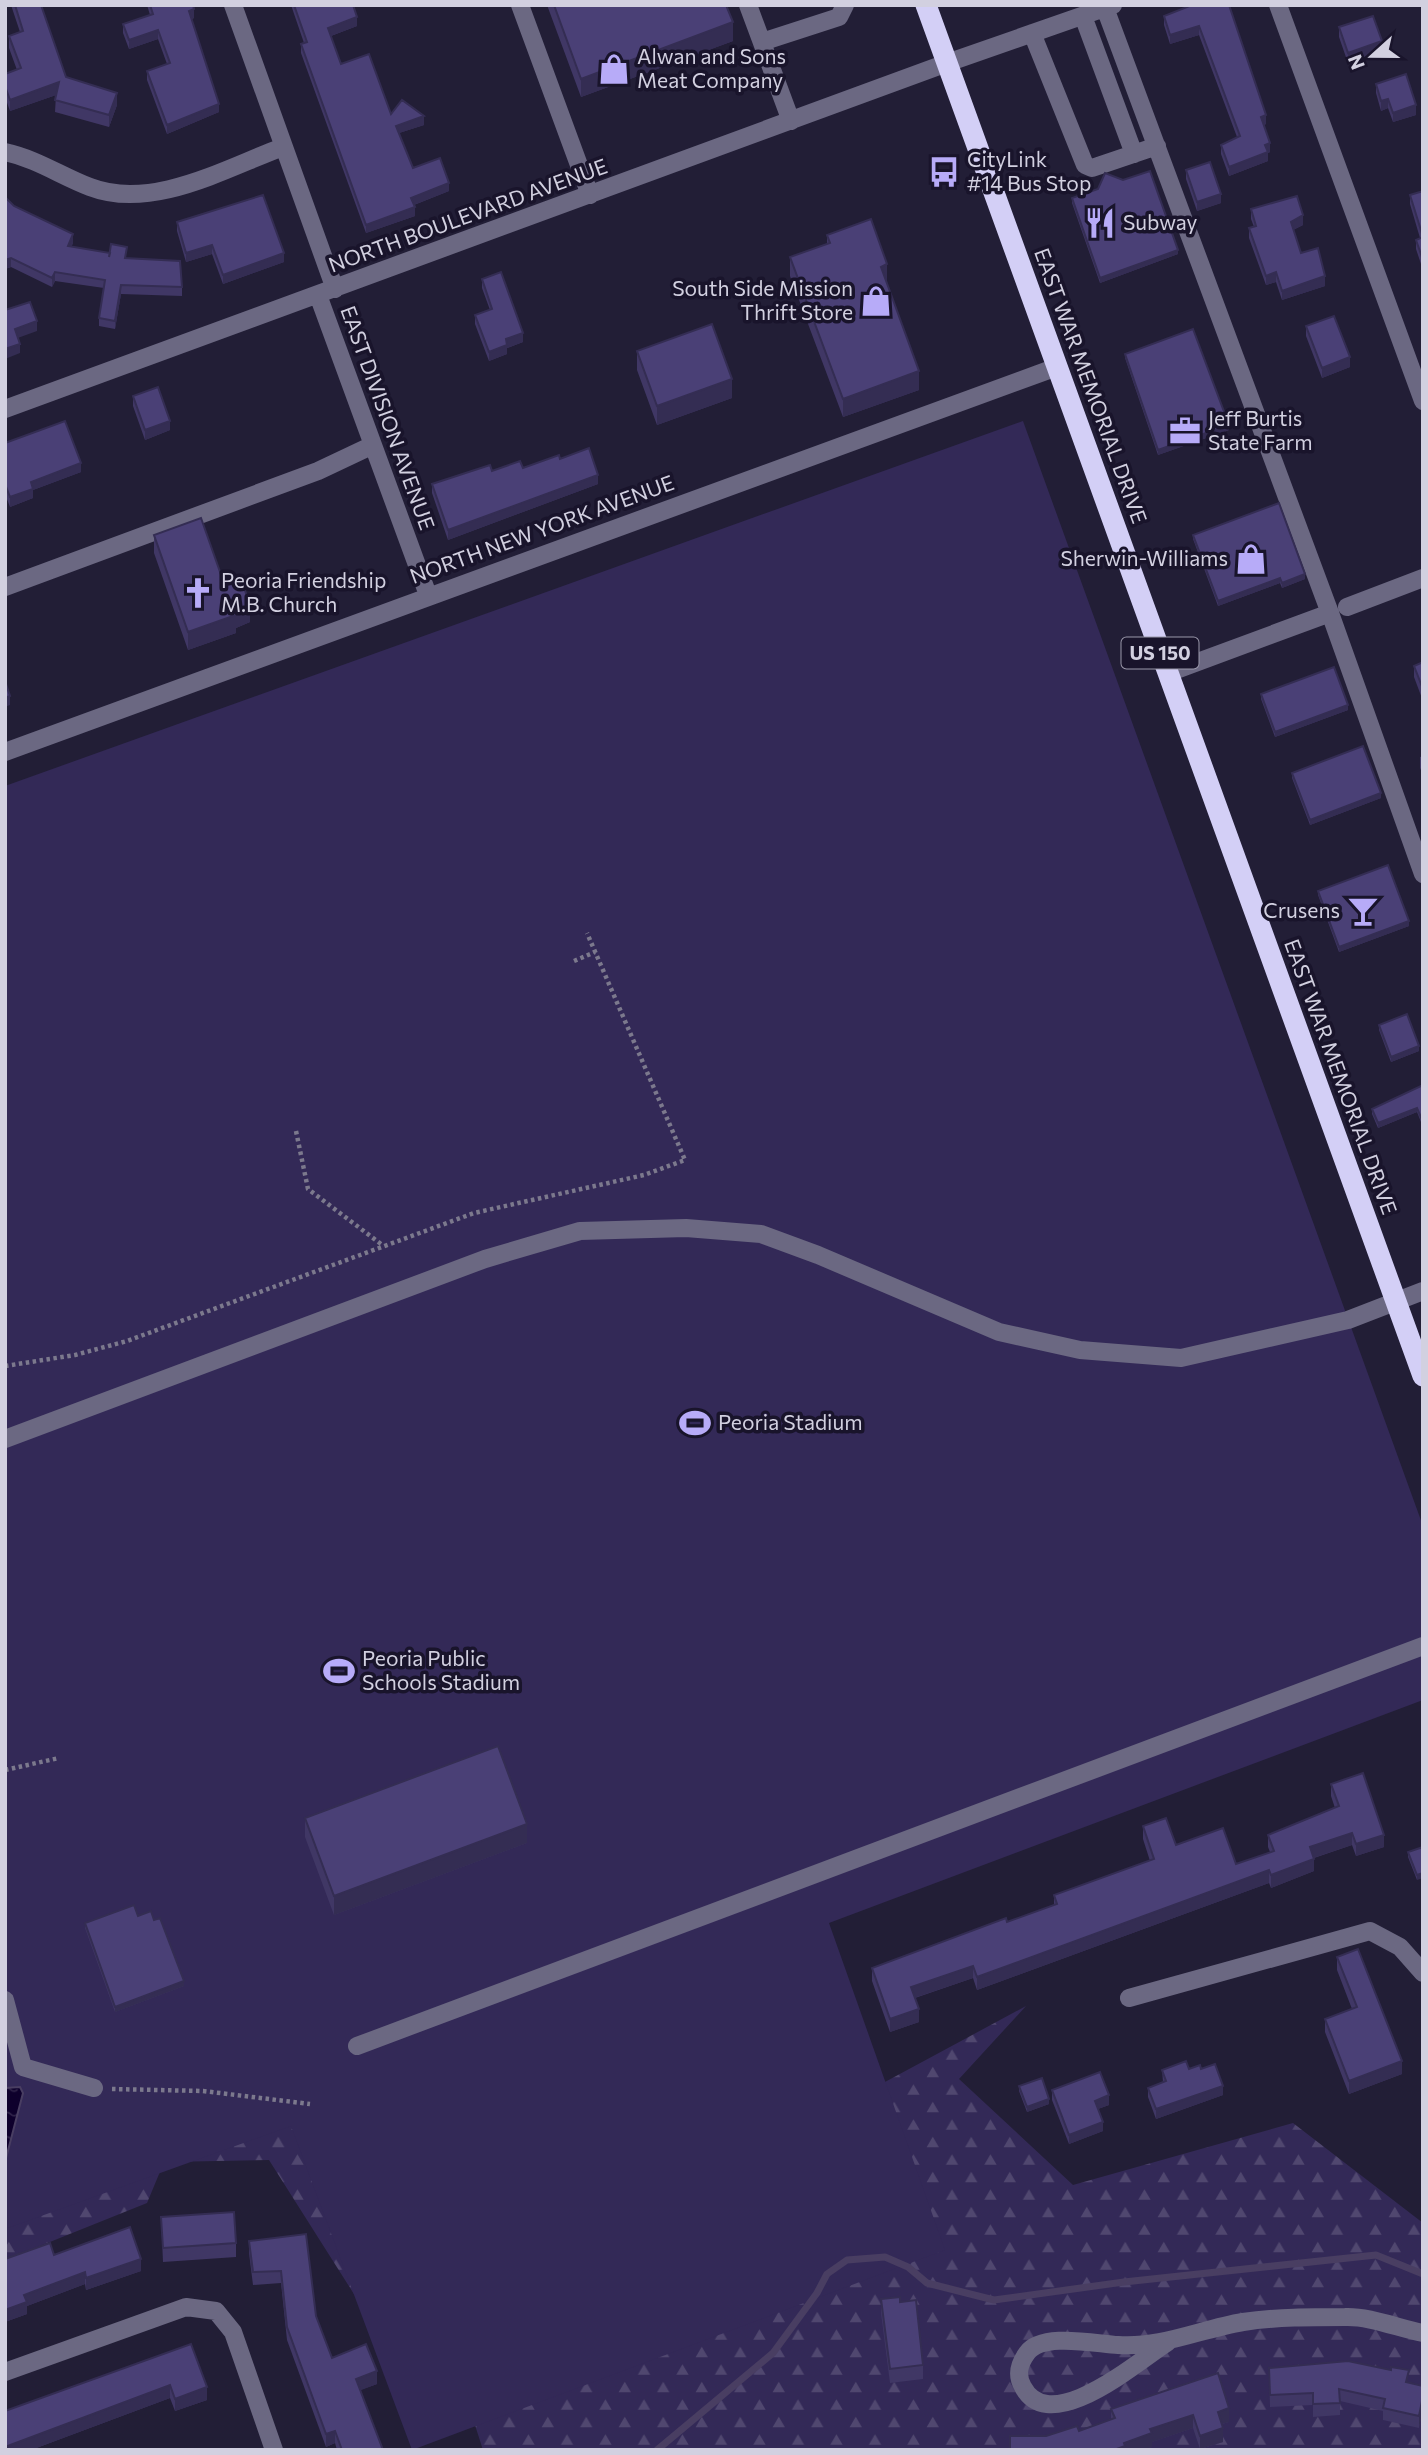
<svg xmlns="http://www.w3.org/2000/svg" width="1428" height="2455" font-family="Commissioner,sans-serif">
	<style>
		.forest { fill: url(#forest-firs) }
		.pitch { fill: #332957 }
		.water { fill: url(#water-ripples); stroke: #493e62; stroke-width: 2 }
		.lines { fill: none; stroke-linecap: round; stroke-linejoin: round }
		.stream { stroke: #493e62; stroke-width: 7 }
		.path { stroke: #7c798d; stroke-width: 4.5; stroke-dasharray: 3.5 3.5; stroke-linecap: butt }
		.minor { stroke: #6b6882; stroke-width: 18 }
		.highway { stroke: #d3cff6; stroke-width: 21 }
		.wall { fill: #403765 }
		.shaded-wall { fill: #342d53 }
		.building { fill: #4a4076; stroke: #342d53; stroke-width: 2 }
		.labels { text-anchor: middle; stroke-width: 7; stroke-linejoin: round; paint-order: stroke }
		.shield { fill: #19142b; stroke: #9a98aa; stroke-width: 2 }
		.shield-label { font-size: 19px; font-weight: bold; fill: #d2d0e0 }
		.poi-label { font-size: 21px; fill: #d2d0e0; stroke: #19142b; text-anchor: start }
		.street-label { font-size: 21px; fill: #d2d0e0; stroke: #19142b }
	</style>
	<defs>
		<pattern id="forest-firs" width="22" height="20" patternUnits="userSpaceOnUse" patternTransform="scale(1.75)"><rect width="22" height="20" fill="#332957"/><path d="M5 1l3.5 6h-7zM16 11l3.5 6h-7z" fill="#50476f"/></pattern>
		<pattern id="water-ripples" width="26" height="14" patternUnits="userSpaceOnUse" patternTransform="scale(1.75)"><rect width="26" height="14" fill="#0e002c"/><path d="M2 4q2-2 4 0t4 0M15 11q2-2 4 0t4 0" fill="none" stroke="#30244a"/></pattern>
	</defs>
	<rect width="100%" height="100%" fill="#221e36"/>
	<!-- forest -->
	<path class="forest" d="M1026,2006L959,2079L1073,2185L1293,2123L1423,2223V2450H483L475,2425L385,2343L269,2160L164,2162L147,2203L5,2260V2181L61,2116L859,2096Z"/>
	<!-- pitch -->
	<path class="pitch" d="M1023,421L1423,1526V1700L829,1923L945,2250L412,2450L291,2126L5,2229V786Z"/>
	<!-- water -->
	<path class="water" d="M20,2087L23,2093L5,2162V2088Z"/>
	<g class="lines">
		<!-- stream -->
		<path class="stream" d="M657,2450L773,2353L817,2293L827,2274L847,2260L885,2257L908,2267L927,2283L994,2300L1124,2282L1376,2255L1423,2274"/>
		<!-- path -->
		<path class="path" d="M574,961L595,952
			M296,1131L308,1189L381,1244
			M5,1366L75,1355L127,1341L474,1213L644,1175L685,1160L587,933
			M5,1770L59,1758
			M112,2089L203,2091L310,2104"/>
		<!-- minor -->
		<path class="minor" d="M233,5L335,289
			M520,5L590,195
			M748,5L791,121
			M1278,5L1423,401
			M1105,8L1330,613L1423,874
			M1083,16L1134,154
			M1032,33L1085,165L1092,168L1157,146
			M762,42L839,17L845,5
			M5,152C37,159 61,176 90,187C152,211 226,168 283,147
			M318,295L428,595
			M5,409L947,63L1113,5
			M5,587L318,471L373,445
			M1347,607L1423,578
			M1168,673L1330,613
			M5,752L1057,367
			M5,1439L485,1259L580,1231L686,1228L761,1234L818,1255L999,1332L1080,1350L1181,1358L1348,1320L1423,1291
			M1129,1998L1370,1931L1400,1947L1423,1973
			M5,2000L23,2067L94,2088
			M357,2046L1423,1646
			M1168,2342C1137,2362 1050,2438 1023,2387C1016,2375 1019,2364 1027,2353C1042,2332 1096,2344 1118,2345C1162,2348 1201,2329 1243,2322C1276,2317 1312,2317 1345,2317C1369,2316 1398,2328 1423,2333
			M5,2372L186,2307L216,2311L233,2332L274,2450"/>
		<!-- highway -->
		<path class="highway" d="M926,5L1423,1376"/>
	</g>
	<!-- wall -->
	<path class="wall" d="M11,5H41L66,77L117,105L109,127L55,112L56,95L10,111L5,97V74L17,70L9,48V36L20,32Z
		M147,5H193L194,18L192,19L219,112L167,134L147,80V71L167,64L158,39L129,49L123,33V24L150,15Z
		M291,5H353L357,26L331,36L341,64L391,114L424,125L399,133L413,168L449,191L414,205L415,216L366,233L301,53V44L304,43Z
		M547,5H726L733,41L581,97Z
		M1192,5L1266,124L1264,125L1270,152L1268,153V161L1229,176L1221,154V145L1237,137L1199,35L1170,44L1164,25V16Z
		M1339,27L1382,51L1348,63L1339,37Z
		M1376,84L1416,115L1393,122L1388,108L1381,111L1376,93Z
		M1186,170L1221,203L1197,211L1186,179Z
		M1423,191L1422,267L1416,249V240L1420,238L1410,204V195Z
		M1072,198L1178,254L1100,283L1072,203Z
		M14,206L73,243L71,247L127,258L182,287V296L121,294L115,329L99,326V318L104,288L55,281L52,287L11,267L5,269Z
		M1251,209L1303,225L1293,230L1301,253L1325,286L1282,300L1276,282L1266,285L1249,238V228L1254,227L1251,219Z
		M177,222L284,262L223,284L212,254L186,262L177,231Z
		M827,235L887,283L919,390L843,417L790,276V257L827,244Z
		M482,279L523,342L507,348V354L489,361L475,324V315L490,310L482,288Z
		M1306,326L1350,367L1322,378L1306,336Z
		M637,351L732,398L657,425L637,370Z
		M1125,354L1229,430L1158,455L1125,358Z
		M133,396L170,430L145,440L133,406Z
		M5,443L81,472L33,490V498L10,507L5,494Z
		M560,459L598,484L448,540L432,493V484L492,471L523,468Z
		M154,535L225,586L250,622L236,628V633L188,650L154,553Z
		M1193,535L1305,579L1282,588L1280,583L1218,606L1193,539Z
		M1423,662V701L1414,677V666Z
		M1261,694L1348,710L1275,737L1261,699Z
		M1423,756V775L1420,768V757Z
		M1292,773L1381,798L1310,825L1292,778Z
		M1318,891L1409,926L1339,952L1318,895Z
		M1379,1025L1419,1051L1391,1062L1379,1030Z
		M1423,1085V1127L1417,1112L1378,1128L1372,1114V1109Z
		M1331,1784L1384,1847L1356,1856L1352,1845L1314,1858V1871L1271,1888L1269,1883L977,1990L973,1978L915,1998L919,2022L890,2032L872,1981V1968L1007,1922L1054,1905V1895L1150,1861L1143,1839V1826L1176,1845L1236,1864L1270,1852L1268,1847V1835L1335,1808L1331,1796Z
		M305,1818L527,1843L334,1915L305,1837Z
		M1423,1847L1417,1880L1408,1857V1852Z
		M138,1916L154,1920L184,1986L115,2012L85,1928V1923Z
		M1337,1957L1402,2074L1349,2094L1325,2032V2019L1352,2009L1337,1970Z
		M1189,2069H1201L1223,2095L1156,2119L1148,2097V2088L1163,2082L1162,2070Z
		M1019,2086L1049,2104L1027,2112L1019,2091Z
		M1052,2090L1109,2105L1098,2109L1103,2131L1069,2144L1052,2100Z
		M161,2217L236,2243V2257L163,2262Z
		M306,2234L316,2316L332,2358L377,2384L360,2390L383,2450H337L335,2443L326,2447L287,2340L281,2283L253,2285L249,2253V2241Z
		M54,2255L141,2271L86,2290L85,2284L27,2306V2314L5,2322V2259Z
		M881,2299L900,2302L923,2365V2379L890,2383L881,2313Z
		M191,2344L207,2400L175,2411L170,2398L31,2450H5Z
		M1269,2368L1409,2383L1423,2386V2408L1419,2428L1383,2420V2411L1340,2401V2415L1313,2417V2405L1270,2407Z
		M1218,2373L1229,2422L1222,2424L1223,2442L1200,2449L1193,2428L1152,2442V2447L1143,2450H1010L1046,2436L1079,2431L1111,2419V2409Z"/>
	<!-- shaded-wall -->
	<path class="shaded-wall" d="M194,9V18L189,20V11Z
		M357,17V26L328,37V28Z
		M733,22V41L581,97V79Z
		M1199,26V35L1170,44V35Z
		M158,30V39L129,49V40Z
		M1382,41V51L1348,63V53Z
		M59,82V94L10,111V100Z
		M117,93V105L109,127V115Z
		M1388,99V108L1381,111V101Z
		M219,104V112L167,134V125Z
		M1416,105V115L1393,122V113Z
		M1266,115V124L1261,126V117Z
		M424,116V125L396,134V126Z
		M1270,143V152L1268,153V161L1229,176V167Z
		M449,183V191L411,206V198Z
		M1221,194V203L1197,211V202Z
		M415,207V216L366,233V225Z
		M1303,215V225L1291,231V222Z
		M73,234V243L68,255V246Z
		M212,245V254L186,262V253Z
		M1178,250V254L1100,283V278Z
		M284,253V262L223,284V275Z
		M11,258V267L5,269V260Z
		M887,264V283L881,267Z
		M55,272V281L52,287V278Z
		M1276,272V282L1266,285V276Z
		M1325,276V286L1282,300V291Z
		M121,285V294L115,329V321Z
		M37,321V331L15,339V329Z
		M523,333V342L507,348V354L489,361V352L506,339Z
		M20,344V353L5,359V349Z
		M1350,357V367L1322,378V368Z
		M919,371V390L843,417V399Z
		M732,379V398L657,425V406Z
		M170,421V430L145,440V430Z
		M1229,425V430L1158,455V450Z
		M81,463V472L33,490V498L10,507V497L31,482Z
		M598,475V484L448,540V530Z
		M1305,574V579L1282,588V583Z
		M1280,578V583L1218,606V601Z
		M250,604V622L236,628V633L188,650V632L234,610Z
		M10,696V705L5,707V698Z
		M1348,705V710L1275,737V732Z
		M1381,793V798L1310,825V820Z
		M1409,921V926L1339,952V947Z
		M1419,1046V1051L1391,1062V1057Z
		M1417,1108V1112L1378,1128V1123Z
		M527,1824V1843L334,1915V1896Z
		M1352,1833V1845L1310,1859V1847Z
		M1384,1835V1847L1356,1856V1844Z
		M1314,1859V1871L1271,1888V1875Z
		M1269,1870V1883L977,1990V1977Z
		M1423,1873V1878L1417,1880V1875Z
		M973,1966V1978L911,1999V1987Z
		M184,1981V1986L115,2012V2007Z
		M919,2009V2022L890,2032V2019Z
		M1402,2061V2074L1349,2094V2081Z
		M1223,2086V2095L1156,2119V2109Z
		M1109,2095V2105L1095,2110V2101Z
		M1049,2099V2104L1027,2112V2107Z
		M1103,2122V2131L1069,2144V2135Z
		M141,2259V2271L86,2290V2278Z
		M85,2272V2284L27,2306V2314L5,2322V2310L24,2295Z
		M377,2371V2384L356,2392V2379Z
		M170,2385V2398L31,2450H5V2447Z
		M207,2387V2400L175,2411V2399Z
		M1423,2396V2408L1419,2428V2416Z
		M1229,2408V2422L1218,2425V2412Z
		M1193,2415V2428L1152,2442V2447L1143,2450H1114L1150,2429Z
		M1223,2428V2442L1200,2449V2436Z
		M335,2431V2443L326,2447V2434Z"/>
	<!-- building -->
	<path class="building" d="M15,5H41L66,77L117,93L109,115L55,100L59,82L10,100L5,86V74L21,68L9,36L23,31Z
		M150,5H193L194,9L189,11L219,104L167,125L147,71L170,63L158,30L129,40L123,24L153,14Z
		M294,5H353L357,17L328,28L341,64L369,54L391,114L402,100L424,116L396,126L413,168L440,158L449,183L411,198L415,207L366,225L301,44L307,42Z
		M554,5H726L733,22L581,79Z
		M1192,5H1229L1266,115L1261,117L1270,143L1265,145L1268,152L1229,167L1221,145L1240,136L1199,26L1170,35L1164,16Z
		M1373,16L1382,41L1348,53L1339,27Z
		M1406,74L1416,105L1393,113L1388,99L1381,101L1376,84Z
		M1210,162L1221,194L1197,202L1186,170Z
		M1150,171L1178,250L1100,278L1072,198L1098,189L1105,173L1123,180Z
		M1423,191V257H1422L1416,240L1423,237L1410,195Z
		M263,195L284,253L223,275L212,245L186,253L177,222Z
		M1297,196L1303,215L1291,222L1301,253L1318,248L1325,276L1282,291L1276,272L1266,276L1249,228L1256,226L1251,209Z
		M5,197L14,206L73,234L68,246L110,253L109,257L111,244L127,247L125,258L180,261L182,287L121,285L115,321L99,318L105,280L55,272L52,278L11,258L5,260Z
		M871,219L887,264L881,267L919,371L843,399L790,257L830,243L827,235Z
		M501,272L523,333L506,339L507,345L489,352L475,315L492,309L482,279Z
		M30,302L37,321L15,329L20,344L5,349V310Z
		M1334,316L1350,357L1322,368L1306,326Z
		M712,324L732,379L657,406L637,351Z
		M1193,329L1229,425L1158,450L1125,354Z
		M158,387L170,421L145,430L133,396Z
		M65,421L81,463L31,482L33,489L10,497L5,484V443Z
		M589,448L598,475L448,530L432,484L490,465L492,471L520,461L523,468L559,455L560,459Z
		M1279,503L1305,574L1282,583L1280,578L1218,601L1193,535Z
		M201,518L225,586L241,580L250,604L234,610L236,615L188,632L154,535Z
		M1423,662V689L1414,666Z
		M1334,667L1348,705L1275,732L1261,694Z
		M5,681L10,696L5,698Z
		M1363,746L1381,793L1310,820L1292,773Z
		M1388,865L1409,921L1339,947L1318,891Z
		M1407,1014L1419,1046L1391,1057L1379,1025Z
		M1423,1085V1122L1417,1108L1378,1123L1372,1109Z
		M498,1746L527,1824L334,1896L305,1818Z
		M1363,1773L1384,1835L1356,1844L1352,1833L1310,1847L1314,1859L1271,1875L1269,1870L977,1977L973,1966L911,1987L919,2009L890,2019L872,1968L1006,1918L1007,1922L1057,1904L1054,1895L1154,1859L1143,1826L1166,1818L1176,1845L1223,1828L1236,1864L1274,1851L1268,1835L1339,1806L1331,1784Z
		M1423,1847V1873L1417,1875L1408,1852Z
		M134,1905L138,1916L151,1911L154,1920L160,1918L184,1981L115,2007L85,1923Z
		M1358,1949L1402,2061L1349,2081L1325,2019L1357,2007L1337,1957Z
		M1186,2061L1189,2069L1200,2065L1201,2069L1215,2064L1223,2086L1156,2109L1148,2088L1166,2081L1162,2070Z
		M1100,2072L1109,2095L1095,2101L1103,2122L1069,2135L1052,2090Z
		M1042,2078L1049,2099L1027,2107L1019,2086Z
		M234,2212L236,2243L163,2248L161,2217Z
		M130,2227L141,2259L86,2278L85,2272L24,2295L27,2302L5,2310V2259L50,2243L54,2255Z
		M306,2234L316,2316L332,2358L366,2344L377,2371L356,2379L383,2450H342L335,2431L326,2434L287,2327L281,2271L253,2272L249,2241Z
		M900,2297V2302L916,2300L923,2365L890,2369L881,2299Z
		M191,2344L207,2387L175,2399L170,2385L5,2447V2411Z
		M1348,2361L1391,2370V2367L1409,2370L1406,2382L1423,2386V2396L1419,2416L1383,2408L1385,2399L1339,2389L1340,2403L1313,2404V2393L1270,2395L1269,2368Z
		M1218,2373L1229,2408L1218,2412L1223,2428L1200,2436L1193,2415L1150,2429L1152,2433L1124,2443L1125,2446L1114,2450H1010V2436H1046L1077,2426L1079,2431L1115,2418L1111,2409Z"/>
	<!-- icons -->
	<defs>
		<symbol id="shop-bare" viewBox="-9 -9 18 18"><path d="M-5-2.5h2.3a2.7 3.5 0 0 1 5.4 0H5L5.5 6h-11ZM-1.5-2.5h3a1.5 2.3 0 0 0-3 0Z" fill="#b7abf8" stroke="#19142b" stroke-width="2.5" paint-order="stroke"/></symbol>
		<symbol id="bus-bare" viewBox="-9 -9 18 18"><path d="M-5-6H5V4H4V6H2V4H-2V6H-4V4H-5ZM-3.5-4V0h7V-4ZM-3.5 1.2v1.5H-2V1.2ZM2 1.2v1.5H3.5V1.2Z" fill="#b7abf8" stroke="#19142b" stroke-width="2.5" paint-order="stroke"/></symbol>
		<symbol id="restaurant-bare" viewBox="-9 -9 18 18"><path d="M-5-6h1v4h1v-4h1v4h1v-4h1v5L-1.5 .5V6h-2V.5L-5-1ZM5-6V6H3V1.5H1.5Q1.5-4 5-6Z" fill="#b7abf8" stroke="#19142b" stroke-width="2.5" paint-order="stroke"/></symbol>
		<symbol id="office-bare" viewBox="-9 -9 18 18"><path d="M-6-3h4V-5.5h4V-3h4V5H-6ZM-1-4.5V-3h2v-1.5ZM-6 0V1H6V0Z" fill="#b7abf8" stroke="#19142b" stroke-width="2.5" paint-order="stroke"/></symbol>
		<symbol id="church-bare" viewBox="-9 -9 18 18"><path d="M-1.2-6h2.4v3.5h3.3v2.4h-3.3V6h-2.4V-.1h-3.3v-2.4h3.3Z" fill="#b7abf8" stroke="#19142b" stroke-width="2.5" paint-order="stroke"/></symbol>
		<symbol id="bar-bare" viewBox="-9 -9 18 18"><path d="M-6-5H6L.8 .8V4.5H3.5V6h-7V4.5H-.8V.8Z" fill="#b7abf8" stroke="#19142b" stroke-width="2.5" paint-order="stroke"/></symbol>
		<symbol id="stadium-bare" viewBox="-9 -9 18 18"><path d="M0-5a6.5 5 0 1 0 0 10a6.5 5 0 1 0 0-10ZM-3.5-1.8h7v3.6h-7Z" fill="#b7abf8" stroke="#19142b" stroke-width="2.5" paint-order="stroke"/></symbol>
	</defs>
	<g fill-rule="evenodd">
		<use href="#shop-bare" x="592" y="47" width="44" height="44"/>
		<use href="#bus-bare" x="922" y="150" width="44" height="44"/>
		<use href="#restaurant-bare" x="1078" y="201" width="44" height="44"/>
		<use href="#shop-bare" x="854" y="279" width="44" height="44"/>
		<use href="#office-bare" x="1163" y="409" width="44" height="44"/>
		<use href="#shop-bare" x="1229" y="537" width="44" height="44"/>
		<use href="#church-bare" x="176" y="571" width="44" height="44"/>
		<use href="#bar-bare" x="1341" y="889" width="44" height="44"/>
		<use href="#stadium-bare" x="673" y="1401" width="44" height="44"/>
		<use href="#stadium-bare" x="317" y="1649" width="44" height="44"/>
	</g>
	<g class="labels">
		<!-- shield labels -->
		<rect class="shield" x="1121.5" y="637.5" width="77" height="31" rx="5"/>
		<g class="shield-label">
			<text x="1160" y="660">US 150</text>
		</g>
		<!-- poi labels -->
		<g class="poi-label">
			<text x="637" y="64">Alwan and Sons<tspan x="637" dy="24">Meat Company</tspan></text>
			<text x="967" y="167">CityLink<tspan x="967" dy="24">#14 Bus Stop</tspan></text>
			<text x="1123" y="230">Subway</text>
			<text x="853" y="296" text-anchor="end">South Side Mission<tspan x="853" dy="24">Thrift Store</tspan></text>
			<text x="1208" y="426">Jeff Burtis<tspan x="1208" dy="24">State Farm</tspan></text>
			<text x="1228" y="566" text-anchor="end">Sherwin-Williams</text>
			<text x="221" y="588">Peoria Friendship<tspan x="221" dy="24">M.B. Church</tspan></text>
			<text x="1340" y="918" text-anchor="end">Crusens</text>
			<text x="718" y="1430">Peoria Stadium</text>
			<text x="362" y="1666">Peoria Public<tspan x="362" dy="24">Schools Stadium</tspan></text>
		</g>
		<!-- street labels -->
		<g class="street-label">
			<text transform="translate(468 216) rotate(-20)" y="7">NORTH BOULEVARD AVENUE</text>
			<text transform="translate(1090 386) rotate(70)" y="7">EAST WAR MEMORIAL DRIVE</text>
			<text transform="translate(387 418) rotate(70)" y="7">EAST DIVISION AVENUE</text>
			<text transform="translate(542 530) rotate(-20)" y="7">NORTH NEW YORK AVENUE</text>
			<text transform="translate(1340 1077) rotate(70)" y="7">EAST WAR MEMORIAL DRIVE</text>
		</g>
	</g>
	<!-- border -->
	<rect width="1428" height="2455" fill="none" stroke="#d2d0e0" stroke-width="14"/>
	<!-- north arrow -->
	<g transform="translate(1372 56) rotate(249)" stroke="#19142b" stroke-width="5" paint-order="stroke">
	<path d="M0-5L12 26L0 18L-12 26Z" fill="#d2d0e0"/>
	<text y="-10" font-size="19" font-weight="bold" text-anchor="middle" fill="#d2d0e0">N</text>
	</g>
</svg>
